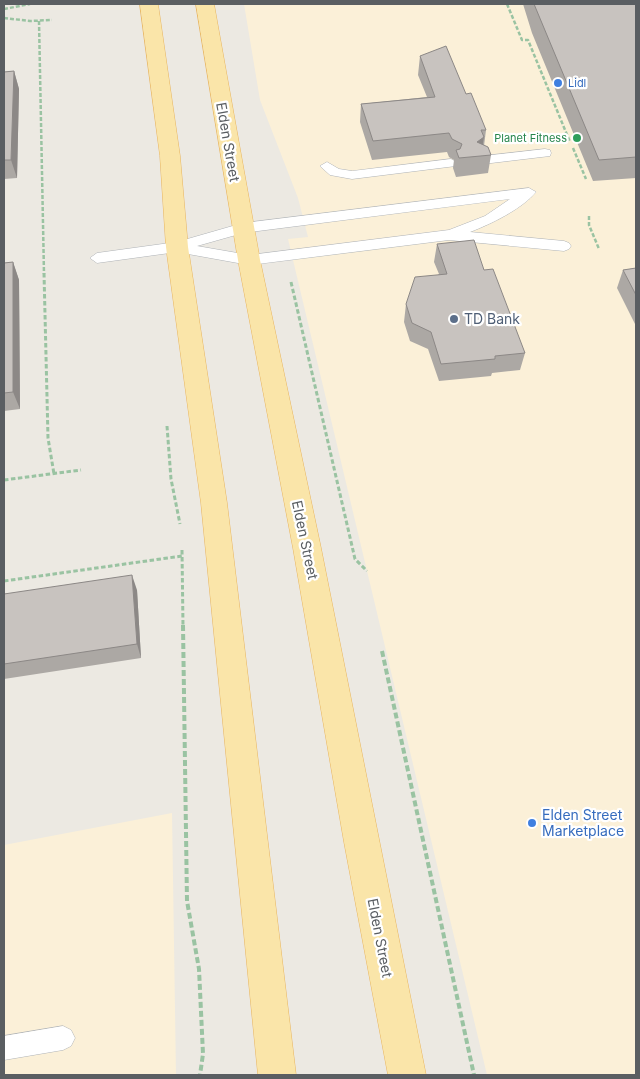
<svg xmlns="http://www.w3.org/2000/svg" width="640" height="1079" font-family="Inter,sans-serif">
	<style>
		.commercial { fill: #fbf0d8 }
		.lines { fill: none; stroke-linecap: round; stroke-linejoin: round }
		.lane-casing { stroke: #afb3b7; stroke-width: 1 }
		.primary-casing { stroke: #e8b55f; stroke-width: 1 }
		.path-far2 { stroke: #9ac3a2; stroke-width: 2.5; stroke-dasharray: 4 2; stroke-linecap: butt }
		.path-far1 { stroke: #9ac3a2; stroke-width: 3; stroke-dasharray: 4.5 2.5; stroke-linecap: butt }
		.path { stroke: #9ac3a2; stroke-width: 4; stroke-dasharray: 6 3; stroke-linecap: butt }
		.lane { fill: #fff; fill-rule: evenodd }
		.primary { fill: #fae5a9; fill-rule: evenodd }
		.wall { fill: #aca8a4 }
		.shaded-wall { fill: #8c8886 }
		.building { fill: #c8c3bf; stroke: #8c8886 }
		.shop-dot { fill: #3f7fe0; stroke: #fff; stroke-width: 2 }
		.leisure-dot { fill: #2e9e5b; stroke: #fff; stroke-width: 2 }
		.service-dot { fill: #5c6f8a; stroke: #fff; stroke-width: 2 }
		.labels { text-anchor: middle; stroke-width: 4.5; stroke-linejoin: round; paint-order: stroke }
		.far-shop-label { font-size: 11px; fill: #366cbe; stroke: #fff; text-anchor: start }
		.far-leisure-label { font-size: 11px; fill: #27864d; stroke: #fff; text-anchor: end }
		.street-label { font-size: 14px; fill: #5a5e62; stroke: #fff }
		.service-label { font-size: 14px; fill: #4e5e75; stroke: #fff; text-anchor: start }
		.shop-label { font-size: 14px; fill: #366cbe; stroke: #fff; text-anchor: start }
	</style>
	<rect width="100%" height="100%" fill="#ece9e2"/>
	<!-- commercial -->
	<path class="commercial" d="M244,4H636V1075H487L288,239L308,237L298,198L260,100Z
		M172,813L176,1075H4V845Z"/>
	<g class="lines">
		<defs>
			<path id="lane" d="M545,149L550,150L551,153L550,156L483,164L476,160L483,156Z
				M451,159L458,163L456,166L352,179L330,175L320,166L327,162L339,169L352,171Z
				M529,188L536,192C522,209 491,224 470,232L564,241L569,243L571,246L569,249L564,251L449,240L249,265L177,252L97,263L90,258L97,253L177,242L243,223ZM510,199L485,216L449,230L249,255L197,246L243,233Z
				M63,1026L71,1030L75,1038L71,1046L63,1050L4,1060V1036Z"/>
			<path id="primary" d="M140,4H158L180,156L188,247L227,503L296,1075H258L201,503L166,247L160,156Z
				M196,4H214L260,260L321,548L426,1075H388L344,842L293,548L238,260Z"/>
		</defs>
		<!-- lane casing -->
		<use href="#lane" class="lane-casing"/>
		<!-- primary casing -->
		<use href="#primary" class="primary-casing"/>
		<!-- path-far2 -->
		<path class="path-far2" d="M507,4L522,40H528L570,142
			M4,9L30,4
			M4,18L30,21L52,20
			M39,21L44,274
			M573,148L586,179
			M589,216V225L599,249"/>
		<!-- path-far1 -->
		<path class="path-far1" d="M44,273L48,438L54,474
			M291,282L355,559L367,571
			M167,426L171,479L180,524
			M4,480L81,470
			M182,550L183,626
			M4,581L182,556"/>
		<!-- path -->
		<path class="path" d="M183,625L187,901L199,969L203,1054L200,1075
			M382,651L474,1075"/>
		<!-- lane -->
		<use href="#lane" class="lane"/>
		<!-- primary -->
		<use href="#primary" class="primary"/>
	</g>
	<!-- wall -->
	<path class="wall" d="M523,4H636V178L593,181L532,33Z
		M420,56L466,94L486,130L484,146L491,155L488,173L456,177L453,168L454,160L449,157L447,152L372,160L360,122L361,104L427,97L418,75Z
		M14,71L19,89L17,178L4,179V72Z
		M437,244L484,270L525,353L520,370L492,373L491,376L439,381L428,349L410,341L404,322L406,304L439,274L434,262Z
		M13,262L19,280L20,409L4,411V263Z
		M636,268V326L617,288L623,270Z
		M137,590L141,658L4,679V594Z"/>
	<!-- shaded-wall -->
	<path class="shaded-wall" d="M14,71L19,89L17,178L11,160Z
		M484,137L481,155L477,142Z
		M13,262L19,280L20,409L13,392Z
		M132,575L137,590L141,658L137,644Z"/>
	<!-- building -->
	<path class="building" d="M534,4H636V157L599,160Z
		M446,46L466,94L471,93L486,130H481L484,137L477,142L488,147L491,155L459,158L456,150L460,149L462,144L452,139L449,133L373,141L361,104L435,97L420,56Z
		M14,71L11,160H4V72Z
		M474,240L484,270L493,269L525,353L495,356V359L441,364L431,332L412,323L406,304L415,277L447,274L437,244Z
		M13,262V392L4,393V263Z
		M636,268V295L623,270Z
		M132,575L137,644L4,664V594Z"/>
	<!-- markers -->
	<g class="shop-dot">
		<circle cx="558" cy="83" r="5"/>
		<circle cx="532" cy="823" r="5"/>
	</g>
	<circle class="leisure-dot" cx="577" cy="138" r="5"/>
	<circle class="service-dot" cx="454" cy="319" r="5"/>
	<g class="labels">
		<!-- far-shop labels -->
		<g class="far-shop-label">
			<text x="568" y="87">Lidl</text>
		</g>
		<!-- far-leisure labels -->
		<g class="far-leisure-label">
			<text x="567" y="142">Planet Fitness</text>
		</g>
		<!-- street labels -->
		<g class="street-label">
			<text transform="translate(228 142) rotate(80)" y="5">Elden Street</text>
			<text transform="translate(305 540) rotate(78)" y="5">Elden Street</text>
			<text transform="translate(380 938) rotate(79)" y="5">Elden Street</text>
		</g>
		<!-- service labels -->
		<g class="service-label">
			<text x="464" y="324">TD Bank</text>
		</g>
		<!-- shop labels -->
		<g class="shop-label">
			<text x="542" y="820">Elden Street<tspan x="542" dy="16">Marketplace</tspan></text>
		</g>
	</g>
	<!-- border -->
	<rect width="640" height="1079" fill="none" stroke="#5a5e62" stroke-width="10"/>
</svg>
